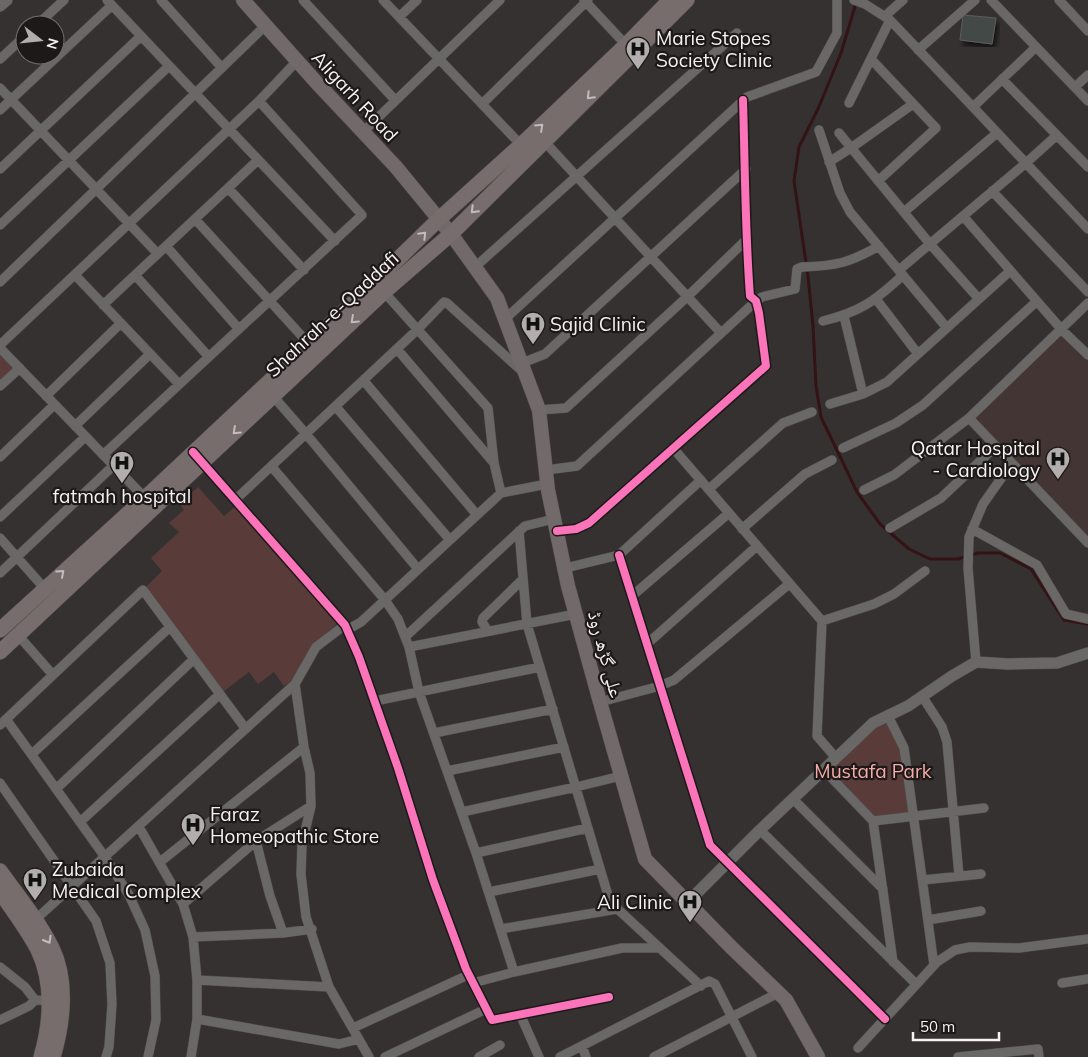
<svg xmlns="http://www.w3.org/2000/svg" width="1088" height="1057" font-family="Mulish,'Noto Naskh Arabic',sans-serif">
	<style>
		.built { fill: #433534 }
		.green { fill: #593b3a }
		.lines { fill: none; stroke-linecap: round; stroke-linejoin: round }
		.stream { stroke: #341314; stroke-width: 3 }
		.building { fill: #424946; stroke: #5d5c5c; filter: url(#shadow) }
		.minor-casing { stroke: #514d4d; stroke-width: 10 }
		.tertiary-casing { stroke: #514d4d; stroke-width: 12 }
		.secondary-casing { stroke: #514d4d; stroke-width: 15 }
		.primary-casing { stroke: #514d4d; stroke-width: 16 }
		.minor { stroke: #6a6767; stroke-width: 9 }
		.tertiary { stroke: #6a6767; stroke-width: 11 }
		.secondary { stroke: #726a6a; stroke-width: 14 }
		.primary { stroke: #776d6d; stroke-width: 15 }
		.cycleway-casing { stroke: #1c1918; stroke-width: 11 }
		.cycleway { stroke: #fb73b8; stroke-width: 8 }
		.oneway { stroke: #c4bcbc }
		.labels { text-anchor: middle; stroke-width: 4.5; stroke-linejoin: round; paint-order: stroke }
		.poi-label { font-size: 19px; fill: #f7f1f1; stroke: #1c1918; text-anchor: start }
		.street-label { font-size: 19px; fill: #f7f1f1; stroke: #1c1918 }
		.park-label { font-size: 19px; fill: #f5aba7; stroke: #1c1918 }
	</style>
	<defs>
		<filter id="shadow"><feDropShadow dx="3" dy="5.5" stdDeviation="2.5" flood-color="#0009"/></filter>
	</defs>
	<rect width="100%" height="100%" fill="#363131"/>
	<!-- built -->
	<path class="built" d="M1062,330L1088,355V542L969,418Z"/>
	<!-- green -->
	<path class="green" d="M0,347L20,368L0,386Z
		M198,487L224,516L236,506L338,623L314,644L291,681L284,686L274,672L258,684L249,672L220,694L143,590L162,571L151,558L179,532L169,523L184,510L180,504Z
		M888,716L904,748L914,816L873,821L824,770Z"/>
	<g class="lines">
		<!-- stream -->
		<path class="stream" d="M856,3L841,53L818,109L799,147L794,181L808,276L813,326L816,386L821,417L857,492L880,524L909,549L930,559H958L978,553H1000L1031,569L1064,620L1088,624"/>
	</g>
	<!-- building -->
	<path class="building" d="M963,15L996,18L992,44L960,40Z"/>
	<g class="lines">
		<defs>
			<path id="minor" d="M107,0L335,241
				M161,0L222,68
				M303,0L395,100
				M383,0L521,145
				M584,0L628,47
				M854,0L865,4L890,20L973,107
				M991,0L1088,101
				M1059,0L1088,31
				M885,16L903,0
				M399,17L417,0
				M37,25L64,0
				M1036,47L973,107L1088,229
				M918,50L975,0
				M0,59L25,36
				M871,59L936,128L878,181
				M1002,79L1088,167
				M1075,87L1088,75
				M0,88L158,254
				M849,103L890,20
				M482,104L588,0
				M0,110L112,5
				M819,130L840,193L850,212L947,328
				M363,132L500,0
				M839,133L930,244L979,299
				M544,141L721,333
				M829,162L851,148L913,104
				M0,169L141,36
				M228,188L304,270
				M992,191L1088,292
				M904,212L997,133
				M963,216L1062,330L1088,355
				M195,219L309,344
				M0,225L169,66
				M166,246L239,329
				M475,267L737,33
				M899,270L1026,163L1057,135
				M75,275L179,384
				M135,275L209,357
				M0,282L265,26
				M384,292L488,408L494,463L501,493
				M876,299L918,354
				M103,305L258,160
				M844,316L863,394
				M505,319L747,97L816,72L837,33V0
				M823,321C860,312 875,301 903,275
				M0,345L259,101L297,61
				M0,348L145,498
				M397,349L494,463
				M522,363L545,354L746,169
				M364,381L477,515
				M0,386L20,368
				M46,396L121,323
				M273,396L307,435L418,569
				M830,404L863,394L887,382L1010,271
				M336,407L450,540
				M539,410L566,408L687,297L746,240
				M969,418L1088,543
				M75,426L150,354
				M673,448L822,621L817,736L836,758
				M843,448L896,423L923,405L1037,301
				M103,455L362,215L259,101
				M0,457L54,405
				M200,460L345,625L359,657L398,768L433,880L466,969L492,1020L609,997
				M272,467L385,600L398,619L409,647L419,692L476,853L514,972
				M546,470L577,466L756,301L762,297L795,289L797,269L802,267C836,266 849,263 879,246
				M709,489L783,423L812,412
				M864,490L894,475L969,418L1088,303
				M235,500L417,330L444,302L447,303L523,372
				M0,517L85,437
				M890,528L941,498L996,446
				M742,529L805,474L832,460
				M972,529L1037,565L1066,614L1088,619
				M519,531L527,624L610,902L701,986
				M557,531L576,529L589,523L766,366L759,313L756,301L750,296C745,231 745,166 743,100
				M0,538L45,589
				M619,555L710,845L885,1019
				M565,568L619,555L701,480
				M0,573L113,466
				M632,596L729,513
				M822,621L874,604L894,594L925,571
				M347,630L361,622L501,493L547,484
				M488,631L482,622L483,618L523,579
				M18,635L53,675
				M405,637L525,526L554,519
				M647,644L757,546
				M409,647L576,614
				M976,662L968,568L969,537L983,504L1012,463
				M295,684L304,747L310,773L311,806L302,844L301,874L306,917L329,987L369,1057
				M922,696L942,727L947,742L959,876
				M375,701L540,667
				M600,702L660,686L674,680L789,584
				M888,716L904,748L934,965
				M6,719L105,857L129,895L145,930L155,976L156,1020L148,1057
				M0,725L143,590L245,728
				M434,733L553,709
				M32,754L170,627
				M824,770L873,821L893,962
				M447,771L564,747
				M0,783L96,921L110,963L112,1004L109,1047L106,1057
				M56,789L194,659
				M793,799L883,889
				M462,812L576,787L621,776
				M873,821L984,808
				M80,822L220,694
				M139,827L183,904L193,937L197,980V1019L191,1057
				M760,830L916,984
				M256,841L270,896L283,933
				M476,853L588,828
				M160,862L304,747
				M923,880L981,874
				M489,892L600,869
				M183,904L256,841L311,806
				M36,919L295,684L316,647L345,625
				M928,920L981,911
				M501,929L617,909
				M193,937L283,933L312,929
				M0,967L25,987L35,1000
				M197,980L329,987
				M473,983L514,972L622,948H660
				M1062,983L1088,979
				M520,1014L539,1057
				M197,1019L339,1044L359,1039
				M0,1020L29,1006L35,1000L50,1001
				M353,1028L468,975
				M582,1046L586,1057
				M858,1048L937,962L955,950L970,947L1019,948L1088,939
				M385,1057L486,1009
				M479,1057L500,1045
				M560,1057L709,981L715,984L752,1057
				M654,1057L778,993
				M958,1057L1038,1049L1039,1057"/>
			<path id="tertiary" d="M0,6L7,0
				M688,902L760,830L873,723L908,706L952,676L976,662L1008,664L1057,663L1088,653"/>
			<path id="secondary" d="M243,0L316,82L396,167L451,234L497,298L539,410L548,490L568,586L600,702L645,859L731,947L786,1000L818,1057"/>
			<path id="primary" d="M0,630L145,498L354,302L439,219L521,145L626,45L670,0
				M0,652L384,292L451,234L687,0
				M0,871C18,896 38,920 52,948C68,980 63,1024 53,1057
				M0,891C12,910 28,930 38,950C54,983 51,1023 41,1057"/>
		</defs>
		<!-- minor casing -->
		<use href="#minor" class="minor-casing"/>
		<!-- tertiary casing -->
		<use href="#tertiary" class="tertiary-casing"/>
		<!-- secondary casing -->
		<use href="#secondary" class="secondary-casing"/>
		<!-- primary casing -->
		<use href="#primary" class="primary-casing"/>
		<!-- minor -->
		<use href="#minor" class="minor"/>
		<!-- tertiary -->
		<use href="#tertiary" class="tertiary"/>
		<!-- secondary -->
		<use href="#secondary" class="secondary"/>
		<!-- primary -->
		<use href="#primary" class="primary"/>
		<defs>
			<path id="cycleway" d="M193,452L345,625L359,657L398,768L433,880L466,969L492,1020L609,997
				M557,531L576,529L589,523L766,366L759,313L756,301L750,296C745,231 745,166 743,100
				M619,555L710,845L885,1019"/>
		</defs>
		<!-- cycleway casing -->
		<use href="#cycleway" class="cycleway-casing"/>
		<!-- cycleway -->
		<use href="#cycleway" class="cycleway"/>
	</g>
	<!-- one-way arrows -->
	<defs><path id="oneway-chevron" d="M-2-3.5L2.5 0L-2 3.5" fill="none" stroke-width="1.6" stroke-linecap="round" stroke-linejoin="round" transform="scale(1.25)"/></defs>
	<g class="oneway">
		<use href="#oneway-chevron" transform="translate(590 96) rotate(135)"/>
		<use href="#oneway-chevron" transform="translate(540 127) rotate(-43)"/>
		<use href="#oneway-chevron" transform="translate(474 210) rotate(135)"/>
		<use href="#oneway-chevron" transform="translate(423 235) rotate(-45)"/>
		<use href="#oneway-chevron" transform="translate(354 320) rotate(137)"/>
		<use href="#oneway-chevron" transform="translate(236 431) rotate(137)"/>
		<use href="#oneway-chevron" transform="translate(61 573) rotate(-42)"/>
		<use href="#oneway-chevron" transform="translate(48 940) rotate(60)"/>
	</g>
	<!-- icons -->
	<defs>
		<symbol id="hospital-pin" viewBox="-11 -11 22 30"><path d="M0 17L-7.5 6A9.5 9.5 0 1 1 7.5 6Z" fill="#b3aeae" stroke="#1c1918"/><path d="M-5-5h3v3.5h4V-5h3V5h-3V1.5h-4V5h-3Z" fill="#111"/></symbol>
	</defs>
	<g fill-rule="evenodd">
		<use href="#hospital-pin" x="624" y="35" width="28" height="38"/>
		<use href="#hospital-pin" x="519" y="310" width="28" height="38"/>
		<use href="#hospital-pin" x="1044" y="445" width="28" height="38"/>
		<use href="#hospital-pin" x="108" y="449" width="28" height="38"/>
		<use href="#hospital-pin" x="179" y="811" width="28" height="38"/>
		<use href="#hospital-pin" x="21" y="866" width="28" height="38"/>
		<use href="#hospital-pin" x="676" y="888" width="28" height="38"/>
	</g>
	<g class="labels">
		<!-- poi labels -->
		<g class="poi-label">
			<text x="656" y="45">Marie Stopes<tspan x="656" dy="22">Society Clinic</tspan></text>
			<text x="550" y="331">Sajid Clinic</text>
			<text x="1040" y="455" text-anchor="end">Qatar Hospital<tspan x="1040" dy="22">- Cardiology</tspan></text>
			<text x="122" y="503" text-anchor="middle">fatmah hospital</text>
			<text x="210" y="821">Faraz<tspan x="210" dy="22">Homeopathic Store</tspan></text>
			<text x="52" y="876">Zubaida<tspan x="52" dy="22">Medical Complex</tspan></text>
			<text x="672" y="909" text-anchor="end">Ali Clinic</text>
		</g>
		<!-- street labels -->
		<g class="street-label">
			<text transform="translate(355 96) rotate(47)" y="7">Aligarh Road</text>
			<text transform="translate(332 314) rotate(-43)" y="7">Shahrah-e-Qaddafi</text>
			<text transform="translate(606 654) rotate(75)" y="7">علی گڑھ روڈ</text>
		</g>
		<!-- park labels -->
		<g class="park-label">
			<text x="873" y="778">Mustafa Park</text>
		</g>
	</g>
	<!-- north arrow -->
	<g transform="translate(40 40) rotate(106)"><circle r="24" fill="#1c1918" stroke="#746f6f"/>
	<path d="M0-4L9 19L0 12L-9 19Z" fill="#b3aeae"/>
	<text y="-8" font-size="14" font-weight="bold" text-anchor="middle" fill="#f7f1f1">N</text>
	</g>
	<!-- scale -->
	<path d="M913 1032v8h86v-8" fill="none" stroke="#f7f1f1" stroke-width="2.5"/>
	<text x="920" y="1032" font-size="15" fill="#f7f1f1" stroke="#1c1918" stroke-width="4" paint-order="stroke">50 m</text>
</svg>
